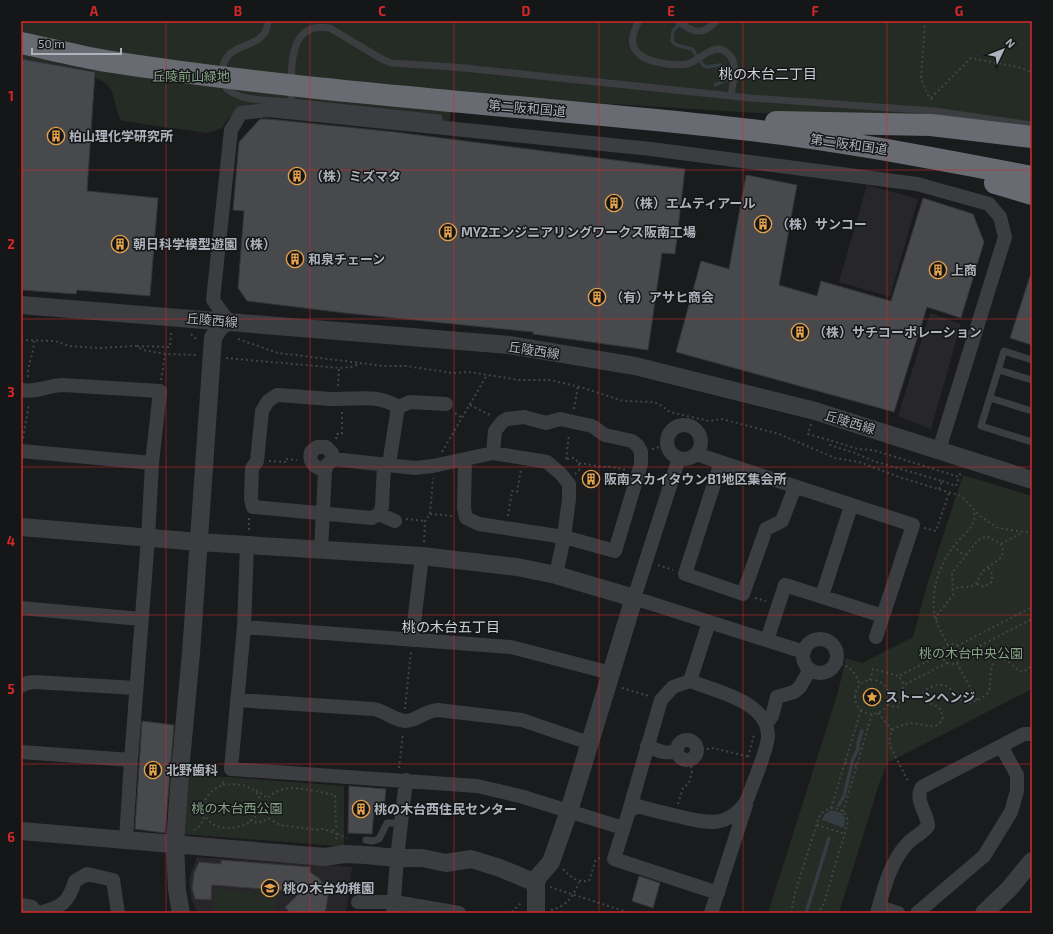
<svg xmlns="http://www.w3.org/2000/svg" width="1053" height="934" font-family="'Exo 2','Noto Sans JP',sans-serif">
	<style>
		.built { fill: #272729 }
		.green { fill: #252c25 }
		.water { fill: #333d42 }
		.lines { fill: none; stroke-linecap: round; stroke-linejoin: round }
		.stream { stroke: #333d42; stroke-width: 3.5 }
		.building { fill: #48494c; stroke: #353538 }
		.path { stroke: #424448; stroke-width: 2; stroke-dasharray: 2 3; stroke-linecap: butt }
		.service { stroke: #3c3d41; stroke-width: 7 }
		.minor { stroke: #3c3d41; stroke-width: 14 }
		.tertiary { stroke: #3c3d41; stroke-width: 18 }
		.motorway { stroke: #686c72; stroke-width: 22 }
		.grid { fill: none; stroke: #d62828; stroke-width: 1; stroke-opacity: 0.55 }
		.labels { text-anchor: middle; stroke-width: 3; stroke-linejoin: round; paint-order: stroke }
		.park-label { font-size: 13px; fill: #88a487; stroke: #151618 }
		.street-label { font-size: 13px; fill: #aeb3bb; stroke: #151618 }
		.poi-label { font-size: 13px; font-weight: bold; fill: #aeb3bb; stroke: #151618; text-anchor: start }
		.neighbourhood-label { font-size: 14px; fill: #cfd2d7; stroke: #151618 }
		.neatline { fill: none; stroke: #d62828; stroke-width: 1.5 }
		.grid-label { font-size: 13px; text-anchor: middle; font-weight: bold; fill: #d62828 }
	</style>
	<rect width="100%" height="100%" fill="#1a1b1d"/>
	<!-- built -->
	<path class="built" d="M867,185L918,199L890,297L839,282Z
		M930,313L961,324L931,429L898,416Z
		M197,857L352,867L346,913H198L191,898L189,879Z"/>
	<!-- green -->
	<path class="green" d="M21,21H1032V130C839,117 646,107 453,93L449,123L251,105C237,109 229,115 222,128L208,133L122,121C111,107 120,86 95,78V71L21,59Z
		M963,475L1032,496V689L887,763L879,784L839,913H768L838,692L846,658L862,663L913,637L927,585Z
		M187,774L344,786V849L338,846L181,834Z
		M215,888L277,895L275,913H212Z"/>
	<!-- water -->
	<path class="water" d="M831,810L842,813L845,818L844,828L822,820L824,815Z"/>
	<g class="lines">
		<!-- stream -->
		<path class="stream" d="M681,22L673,31L672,41L676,45L692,49L704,66L707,67L720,65L727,71L726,80L715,85
			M839,805L844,796L853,759L858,749V743L862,731
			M806,913L829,838"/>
	</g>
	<!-- building -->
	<path class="building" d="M21,59L95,72L87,191L158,198L150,296L77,290L76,294L21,290Z
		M260,119H268L395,132L685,169L675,254L662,253L648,350L533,334V332L345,313L247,301L238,288L244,211L233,210L239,142Z
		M746,175L797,185L779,285L817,296L821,281L891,301L923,198L973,214L984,242L961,318L927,307L894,412L676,352L701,261L729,269Z
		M1030,276H1032V345L1010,338Z
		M586,472L599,474L597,487L583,484Z
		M142,721L174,725L165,833L135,829Z
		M349,786L386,789L384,810L374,809L372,834L348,833Z
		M221,860L310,867V872L320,879L327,890L328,896L326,909L324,913H290L285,907L301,892L212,885L211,900L195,899L192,888L194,873L199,862L221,864Z
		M639,876L660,883L653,908L632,901Z"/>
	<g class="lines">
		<!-- path -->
		<path class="path" d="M925,21L921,79L928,95L934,102
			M931,98L971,58L1017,67L1032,72
			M191,334L198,341
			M238,339L278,353L361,363
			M21,340L55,341L69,346L98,348L136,346L143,350L165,354L197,355
			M137,346L170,347L171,333
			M226,358L339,368L351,367L362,363L381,366H406L452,373L469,372L519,380H550L584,388L623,401L653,402L659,404L670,412L709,421L722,419L779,434L835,458L859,462L899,477L961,496L980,516L998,528L1032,533
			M28,377C27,365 34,354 34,341
			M161,380L165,355
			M338,386L339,368
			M470,405L492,416
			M574,409L578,386
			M455,413L462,418
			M811,424L808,434L832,441
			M687,425L689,416
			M23,438L29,404
			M336,439L337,434H342V411
			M652,449L667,445
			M442,452L487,375
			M566,459L569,435
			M567,459L574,458L579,463V470L575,474
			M269,461L285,462V459L297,460
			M579,463L604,467L607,466L627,470
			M942,481L956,486L959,477
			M939,489L942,481L873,461L855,453L830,445L832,441L858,449L873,450L959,477L961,472
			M430,514L453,516
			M508,516L512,491L517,492L521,469
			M406,519L425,521
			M924,528L936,531L949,493
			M249,530V518
			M424,542L425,521L430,514L433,478
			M1001,544L1021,533
			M953,546L961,553L968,554
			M658,565L673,570
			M977,584L984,587L992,582V574L988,567
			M755,598L766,601
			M936,620L938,614L953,595L952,573L978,540L987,536L1001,544C1008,559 994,562 985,569C975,579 981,587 963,587C959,587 957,589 953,588
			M942 654a10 10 0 1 1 20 0a10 10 0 1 1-20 0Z
			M948,645C944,637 939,629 936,620C929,596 938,566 953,547C961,536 978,526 974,511
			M957,646L1032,607
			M942,654L899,676L904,685L947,663
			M962,655L1032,619
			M957,663L977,700
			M836,664C849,663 856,674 860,685
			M870,680L873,669L899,676
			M855 697a17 17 0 1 1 34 0a17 17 0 1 1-34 0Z
			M622,688L649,696
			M887,705L898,707L904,685
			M405,709L411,651
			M878,713L892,730L889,741L891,748L909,783
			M892,730C898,727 904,724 910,723C923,723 938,733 943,717L939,707L929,703L923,696C924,691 926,689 931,687C954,678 951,700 968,703C975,702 983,698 988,693C993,685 986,656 1002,659C1012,661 1014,670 1023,672L1032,666
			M697,751L713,748L750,757
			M748,757L754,735
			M845,762L858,766
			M196,766L219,768
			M399,768L403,733
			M223,785C277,778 266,829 228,828C218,828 210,824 205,816C201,800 209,790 223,785V780
			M256,790L268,798C285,780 314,792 335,795L336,827L334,830L329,831
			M678,804L683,788L689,783L692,771L690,760
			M831,808L861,710
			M843,812L872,714
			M250,820C257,824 261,823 268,818L280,825L318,830L323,829L337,834L336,840
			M817,825L845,834
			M194,830L200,826L205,816
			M337,834L347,838
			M563,869C571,878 578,882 589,881L596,859L603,857
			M550,887L630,913
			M551,910C567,906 573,897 579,882
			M507,913L512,912L521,903
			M791,913L795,893L819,817C828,803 845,806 848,822L824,903L818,913"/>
		<!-- service -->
		<path class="service" d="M268,21C266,55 221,35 222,77C223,103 272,100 291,102
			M639,21C635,28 631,37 633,45C638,63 672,66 687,64C701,61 712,42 726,52C740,61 733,82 731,95
			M678,21C692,32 703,37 716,21
			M439,127V118L291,102C292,74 285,20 330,28L380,58L391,63L454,67L751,98L934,111L1032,125
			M1032,360L1004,351L981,426L1032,442
			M999,370L1032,380
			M990,398L1032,411
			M366,840L373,841L379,839L387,823H401"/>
		<!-- minor -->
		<path class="minor" d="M228,321L213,300L231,130L241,113L268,110L651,149L917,184L989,204L1000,217L1005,237L939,450
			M21,390C40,393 47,385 63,385L160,391L152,463L148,538L131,760L126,840
			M398,407L410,402L446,404
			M667 442a17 17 0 1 1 34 0a17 17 0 1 1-34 0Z
			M21,451L152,463
			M696,454L913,525L876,637
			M679,458L634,598L804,652
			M465,459L464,508L466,518L479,524L564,537L615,551L641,464V452L638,446L632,441L605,435L592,426L560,419L546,423L524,417L507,419L502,422L495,431L493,453
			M721,462L685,574L743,594L766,529L782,521L795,487
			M384,464L382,507L379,514L372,518L253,507L251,499L252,468L257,461L262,411L268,401L277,395C295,396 314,398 332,399C355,400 377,393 398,407L389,464
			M325,471C316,467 308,464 311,452L317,447H326L332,453L333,459
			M379,514L395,521
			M247,545L244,627L231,769L477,786L520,796L623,828
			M321,550L325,471L327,465L333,459L415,468L433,466L493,453L547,462L561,474L569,484V499L564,537L556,575
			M822,596L851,506
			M21,608L141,619
			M244,627L511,647L611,673
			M803 656a17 17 0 1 1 34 0a17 17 0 1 1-34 0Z
			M412,640L422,556
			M767,640L785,585L883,616
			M690,681C715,691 767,701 768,735C769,746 751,789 746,802C727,829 705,823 677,816C664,813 651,810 638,806L629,811L614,859L718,893
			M21,686L27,683L34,682L136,688
			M237,700L373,709C384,710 393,720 405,721C418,721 423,711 438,710L522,720L589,743
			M766,724L772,716L777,697L794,692L800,687L810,669
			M677 750a10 10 0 1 1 20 0a10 10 0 1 1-20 0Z
			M647,746C657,750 667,756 677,750
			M21,752L131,760
			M629,811L661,700L673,687L690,681L709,622
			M358,902H395L459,913
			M21,905L32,907L36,913
			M879,907L898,913
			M39,913C61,907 68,904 75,881L87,874L113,880L118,913
			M393,913L397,858L406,780
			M711,913L746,805
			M877,913C884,889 889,864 907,844C913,837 922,834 928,826C927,811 914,801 922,787L1024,734H1032
			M917,913L984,856L1011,812L1017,791V775L1001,746"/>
		<!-- tertiary -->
		<path class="tertiary" d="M21,305L509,345L635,366L815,411L1032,480
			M21,527L199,542L422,556L517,567L556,575L634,598L569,811L551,862L538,877L536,883V913
			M21,831L325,857L344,854L366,855L397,858H422L446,863L471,859L500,868L536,883
			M181,913L177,890L175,843L181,761L191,653L213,338L219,328L228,321
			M984,913L1009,889L1032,861"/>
		<!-- motorway -->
		<path class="motorway" d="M21,43C49,49 78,56 106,61C323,95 542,106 759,131C851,142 941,160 1032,177
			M776,122L931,125L1032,137
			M995,183L1032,194"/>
	</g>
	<!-- grid -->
	<path class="grid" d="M166,21V913M310,21V913M454,21V913M599,21V913M743,21V913M887,21V913M21,170H1032M21,319H1032M21,467H1032M21,615H1032M21,764H1032"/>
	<!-- icons -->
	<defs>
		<symbol id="building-ring" viewBox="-11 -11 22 22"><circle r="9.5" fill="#151618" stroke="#e6a149" stroke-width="1.5"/><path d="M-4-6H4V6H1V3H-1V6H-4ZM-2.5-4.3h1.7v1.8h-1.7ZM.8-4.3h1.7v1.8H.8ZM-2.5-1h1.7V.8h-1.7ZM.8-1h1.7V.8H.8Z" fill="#e6a149"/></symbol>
		<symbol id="sight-ring" viewBox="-11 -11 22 22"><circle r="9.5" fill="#151618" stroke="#e6a149" stroke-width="1.5"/><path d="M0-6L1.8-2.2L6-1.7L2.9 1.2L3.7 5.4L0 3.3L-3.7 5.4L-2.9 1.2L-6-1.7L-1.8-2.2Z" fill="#e6a149"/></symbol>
		<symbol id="school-ring" viewBox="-11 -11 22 22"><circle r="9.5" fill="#151618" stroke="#e6a149" stroke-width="1.5"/><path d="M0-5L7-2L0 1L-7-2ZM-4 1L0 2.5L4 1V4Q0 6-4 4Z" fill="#e6a149"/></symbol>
	</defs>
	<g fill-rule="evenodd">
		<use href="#building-ring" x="46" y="126" width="20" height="20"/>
		<use href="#building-ring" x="287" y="166" width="20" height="20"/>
		<use href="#building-ring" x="604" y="193" width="20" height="20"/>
		<use href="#building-ring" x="753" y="214" width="20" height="20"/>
		<use href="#building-ring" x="438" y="222" width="20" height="20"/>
		<use href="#building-ring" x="110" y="234" width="20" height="20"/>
		<use href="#building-ring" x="285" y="249" width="20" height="20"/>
		<use href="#building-ring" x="928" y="260" width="20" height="20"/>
		<use href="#building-ring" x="587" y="287" width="20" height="20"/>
		<use href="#building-ring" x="790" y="322" width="20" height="20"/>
		<use href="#building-ring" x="581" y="469" width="20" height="20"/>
		<use href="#sight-ring" x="862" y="687" width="20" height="20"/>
		<use href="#building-ring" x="143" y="760" width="20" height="20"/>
		<use href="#building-ring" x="351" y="799" width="20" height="20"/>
		<use href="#school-ring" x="260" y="878" width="20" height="20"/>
	</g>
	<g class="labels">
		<!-- park labels -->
		<g class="park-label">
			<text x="191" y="81">丘陵前山緑地</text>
			<text x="971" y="658">桃の木台中央公園</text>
			<text x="237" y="813">桃の木台西公園</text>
		</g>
		<!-- street labels -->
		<g class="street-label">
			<text transform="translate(527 108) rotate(5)" y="5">第二阪和国道</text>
			<text transform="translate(849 144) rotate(8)" y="5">第二阪和国道</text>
			<text transform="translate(212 320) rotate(5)" y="5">丘陵西線</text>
			<text transform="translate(534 350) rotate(9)" y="5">丘陵西線</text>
			<text transform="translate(850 422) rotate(17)" y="5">丘陵西線</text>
		</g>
		<!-- poi labels -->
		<g class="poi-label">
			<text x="69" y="141">柏山理化学研究所</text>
			<text x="310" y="181">（株）ミズマタ</text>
			<text x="627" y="208">（株）エムティアール</text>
			<text x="776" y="229">（株）サンコー</text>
			<text x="461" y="237">MY2エンジニアリングワークス阪南工場</text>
			<text x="133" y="249">朝日科学模型遊園（株）</text>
			<text x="308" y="264">和泉チェーン</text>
			<text x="951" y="275">上商</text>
			<text x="610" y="302">（有）アサヒ商会</text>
			<text x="813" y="337">（株）サチコーポレーション</text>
			<text x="604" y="484">阪南スカイタウンB1地区集会所</text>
			<text x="885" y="702">ストーンヘンジ</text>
			<text x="166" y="775">北野歯科</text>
			<text x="374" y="814">桃の木台西住民センター</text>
			<text x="283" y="893">桃の木台幼稚園</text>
		</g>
		<!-- neighbourhood labels -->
		<g class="neighbourhood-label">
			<text x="768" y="79">桃の木台二丁目</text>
			<text x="451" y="632">桃の木台五丁目</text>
		</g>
	</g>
	<!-- border -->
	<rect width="1053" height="934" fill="none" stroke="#151618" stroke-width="44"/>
	<!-- north arrow -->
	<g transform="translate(1003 50) rotate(47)" stroke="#151618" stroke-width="3" paint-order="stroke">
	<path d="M0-3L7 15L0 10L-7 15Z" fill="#aeb3bb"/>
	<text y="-6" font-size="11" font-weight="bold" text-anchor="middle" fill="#aeb3bb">N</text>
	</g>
	<!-- scale -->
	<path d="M32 48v6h89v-6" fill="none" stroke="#aeb3bb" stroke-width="2"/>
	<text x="38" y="48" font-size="12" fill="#aeb3bb" stroke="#151618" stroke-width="3" paint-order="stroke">50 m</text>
	<rect x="22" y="22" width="1009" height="890" class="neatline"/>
	<g class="grid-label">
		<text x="94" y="16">A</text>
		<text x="238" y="16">B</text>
		<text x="382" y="16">C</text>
		<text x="526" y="16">D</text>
		<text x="671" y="16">E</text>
		<text x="815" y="16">F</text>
		<text x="959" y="16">G</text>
		<text x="11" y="101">1</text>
		<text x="11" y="249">2</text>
		<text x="11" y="397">3</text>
		<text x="11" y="546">4</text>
		<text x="11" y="694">5</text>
		<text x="11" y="842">6</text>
	</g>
</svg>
